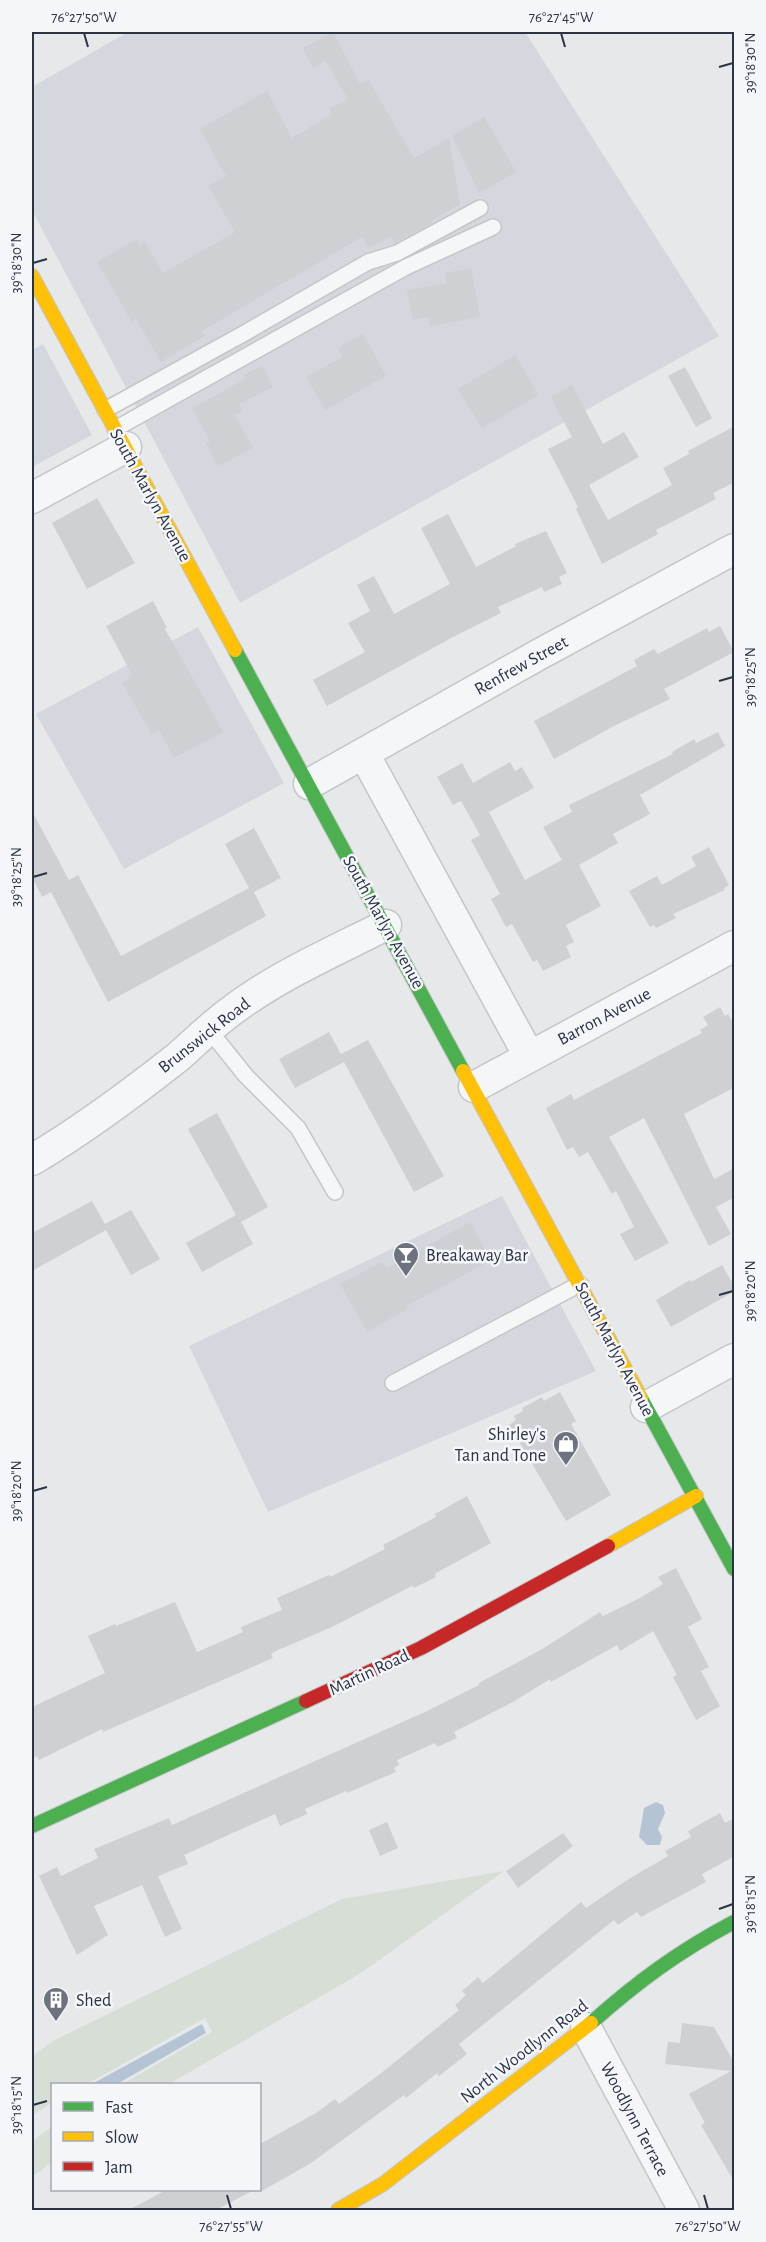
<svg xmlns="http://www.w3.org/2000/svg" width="766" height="2242" font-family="'Alegreya Sans',sans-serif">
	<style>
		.built { fill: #d4d7dd }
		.green { fill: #d6ded6 }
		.water { fill: #b4c4d5 }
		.building { fill: #ced0d3 }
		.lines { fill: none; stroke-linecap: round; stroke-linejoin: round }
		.lane-casing { stroke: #c4c6c8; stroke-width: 18 }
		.street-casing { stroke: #c4c6c8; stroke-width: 33 }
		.fast-casing { stroke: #c4c6c8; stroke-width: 16 }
		.slow-casing { stroke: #c4c6c8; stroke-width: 16 }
		.jam-casing { stroke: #c4c6c8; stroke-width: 16 }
		.lane { stroke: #f5f6f7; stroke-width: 15 }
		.street { stroke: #f5f6f7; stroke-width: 30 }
		.fast { stroke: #4caf50; stroke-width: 14 }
		.slow { stroke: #ffc107; stroke-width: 14 }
		.jam { stroke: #c62828; stroke-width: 14 }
		.ticks { fill: none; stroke: #2b3445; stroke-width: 2 }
		.labels { text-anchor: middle; stroke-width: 5; stroke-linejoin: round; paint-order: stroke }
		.street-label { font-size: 18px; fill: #2b3445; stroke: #f4f6f9 }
		.poi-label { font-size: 18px; fill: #2b3445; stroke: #f4f6f9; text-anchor: start }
		.neatline { fill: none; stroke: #2b3445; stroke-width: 2 }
		.ticks-label { font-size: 15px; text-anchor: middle; fill: #2b3445 }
	</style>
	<rect width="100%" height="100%" fill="#e6e8ea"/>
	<!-- built -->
	<path class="built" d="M128,32H525L719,336L240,603L32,210V87Z
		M43,344L92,435L32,467V350Z
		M198,627L284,783L124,869L36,714Z
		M502,1196L596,1371L268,1512L189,1346Z"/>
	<!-- green -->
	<path class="green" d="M504,1871L361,1973L169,2084H123L212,2032L205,2018L87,2084H52V2103L32,2115V2056L55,2040L342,1899Z
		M52,2127V2162L32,2177V2141Z"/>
	<!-- water -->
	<path class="water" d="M656,1802L663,1805L665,1813L658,1829L662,1837L660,1845H647L639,1837L644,1808Z
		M202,2024L206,2033L117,2084H92Z"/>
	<!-- building -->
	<path class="building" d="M333,32L360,84L368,79L414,158L449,138L460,204L431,221L432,223L394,243L391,237L368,248L362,237L202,331L205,336L161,362L136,319L132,322L97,262L137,239L140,246L145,242L163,273L235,232L208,186L226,176L200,129L267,91L292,138L332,114L329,109L348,99L326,61L313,68L303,48Z
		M484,117L516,172L479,193L452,136Z
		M471,268L480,317L430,326L428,317L413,320L407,290L447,283L445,273Z
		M363,334L386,376L325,410L306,377L342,357L338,348Z
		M515,355L539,395L482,428L458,389Z
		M262,366L273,387L239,404L243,411L235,415L253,448L218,466L206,443L210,441L192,408L245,379L243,375Z
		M685,367L712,418L696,427L668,376Z
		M572,385L603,444L624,432L639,457L589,485L608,520L672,485L663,468L689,454L688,451L735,426V482L713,493L716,499L656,530L658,534L602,564L576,509L578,507L548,449L572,437L551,397Z
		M97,498L135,563L87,589L52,523Z
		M448,514L476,567L516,546L515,544L546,531L567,573L559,577L562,584L544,592L542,587L498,607L501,613L455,636L327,706L313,680L365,652L348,623L370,611L357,585L374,576L394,614L450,584L421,528Z
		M153,601L167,628L165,629L223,732L174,758L159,730L152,734L122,683L132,675L106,626Z
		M720,626L734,652L664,689L670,699L614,726L554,759L534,721L637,666L634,660L654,649L658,654L707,628L709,632Z
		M718,732L725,746L640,795L650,814L613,834L618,843L579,865L601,906L566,925L574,942L566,946L571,957L543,971L537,960L533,962L512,924L506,927L491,899L500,894L471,840L480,835L461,801L453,805L437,777L462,763L473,783L510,762L515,771L522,767L534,788L489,812L525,880L562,860L543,827L572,812L569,805L673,754L672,752L694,739L696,743Z
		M32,811L69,880L78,875L121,956L249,888L225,844L254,828L281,878L254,892L266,916L108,1002L51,892L42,897L32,877Z
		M709,847L729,885L724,888L725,890L673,914L676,918L656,928L654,925L650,927L629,891L657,876L662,885L696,866L691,857Z
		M720,1007L725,1016L728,1014L735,1026V1087L684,1114L714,1179L735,1168V1197L716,1207L731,1234L709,1246L644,1118L609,1137L669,1243L635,1261L620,1234L634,1227L616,1191L612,1194L588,1152L579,1157L573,1147L567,1150L546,1108L571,1094L574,1100L702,1033L700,1030L708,1025L703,1017Z
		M329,1032L341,1054L368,1040L444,1176L414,1192L344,1062L295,1088L279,1059Z
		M217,1113L268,1207L241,1222L253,1244L202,1272L186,1243L236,1215L188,1129Z
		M92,1201L105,1224L131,1210L160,1259L131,1275L106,1230L32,1271V1233Z
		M470,1222L491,1260L407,1306L408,1309L367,1332L340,1284L382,1262L386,1269Z
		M722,1265L735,1287V1291L671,1327L656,1300L690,1280L691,1282Z
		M560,1392L576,1421L571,1424L611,1495L566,1521L509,1425L516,1420L514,1416L523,1411L522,1408L542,1397L544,1401Z
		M467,1496L491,1543L438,1572L435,1574L436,1577L414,1588L412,1586L332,1627L276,1651L271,1654L273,1658L103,1732L102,1729L39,1760L37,1756L32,1759V1707L105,1673L88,1636L115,1624L116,1626L175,1602L197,1652L243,1632L241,1627L282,1610L277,1598L329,1575L330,1577L385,1549L383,1545L436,1517L435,1514Z
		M676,1568L702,1619L688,1627L709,1667L701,1671L720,1706L696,1720L673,1677L677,1675L653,1631L620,1651L617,1645L551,1682L550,1679L513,1702L454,1732L457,1738L437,1747L435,1743L397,1760L399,1765L394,1768L396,1772L347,1793L346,1791L305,1809L307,1814L280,1826L275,1814L184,1855L188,1864L158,1876L182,1929L165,1937L142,1885L94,1906L108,1935L77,1955L39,1876L57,1867L61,1876L98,1858L94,1849L169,1818L172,1825L425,1712L479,1685V1683L544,1648L600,1612L603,1616L640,1598L663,1584L658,1577Z
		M720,1813L725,1823L735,1818V1856L702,1874L706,1882L641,1917L637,1912L618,1925L614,1920L459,2044L467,2054L439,2076L437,2073L406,2098L404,2095L311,2163L260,2192V2144L316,2113L335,2099L339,2104L380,2074L459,2010L455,2005L466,1995L462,1991L478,1977L483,1983L581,1902L586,1908L627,1880L668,1856L665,1851L691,1837L688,1831Z
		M387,1822L398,1848L380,1856L369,1830Z
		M563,1833L573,1846L518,1888L506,1871Z
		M682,2023L714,2027L735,2064V2183L701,2125L705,2123L689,2094L731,2071L665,2064L668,2042L680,2043Z
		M166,2190H254L214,2211H127Z"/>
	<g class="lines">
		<defs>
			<path id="lane" d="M105,410L243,334L368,262L397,253L480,208
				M115,429L406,267L493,227
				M209,1030L246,1076L298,1128L335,1192
				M393,1383L580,1284"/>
			<path id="street" d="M32,498L126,447
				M364,754L529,1056
				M309,784L538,655L734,549
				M474,1087L734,946
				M32,1160C83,1130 131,1094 178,1057C195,1042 211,1026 230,1012C277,976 333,952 386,925
				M646,1407L734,1359
				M586,2028L684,2210"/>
			<path id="fast" d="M235,650L463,1071
				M641,1398L734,1569
				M32,1826L306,1701
				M591,2023C637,1982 679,1951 734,1922"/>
			<path id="slow" d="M32,276L235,650
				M463,1071L641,1398
				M608,1546L696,1496
				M338,2210L383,2184L591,2023"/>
			<path id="jam" d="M306,1701L421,1648L608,1546"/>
		</defs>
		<!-- lane casing -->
		<use href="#lane" class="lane-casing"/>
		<!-- street casing -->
		<use href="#street" class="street-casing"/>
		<!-- fast casing -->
		<use href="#fast" class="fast-casing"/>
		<!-- slow casing -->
		<use href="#slow" class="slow-casing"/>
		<!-- jam casing -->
		<use href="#jam" class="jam-casing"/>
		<!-- lane -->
		<use href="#lane" class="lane"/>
		<!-- street -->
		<use href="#street" class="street"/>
		<!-- fast -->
		<use href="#fast" class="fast"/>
		<!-- slow -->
		<use href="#slow" class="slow"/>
		<!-- jam -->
		<use href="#jam" class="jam"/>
	</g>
	<!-- ticks -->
	<path class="ticks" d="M84,33L88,47M561,33L565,47M719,67L733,63M33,263L47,259M719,681L733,677M33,877L47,873M719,1295L733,1291M33,1491L47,1487M719,1909L733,1904M33,2105L47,2101M227,2195L231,2209M704,2195L708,2209"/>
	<!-- icons -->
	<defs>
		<symbol id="bar-pin" viewBox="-11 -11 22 30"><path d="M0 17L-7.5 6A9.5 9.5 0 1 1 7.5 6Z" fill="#6c737f" stroke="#f4f6f9"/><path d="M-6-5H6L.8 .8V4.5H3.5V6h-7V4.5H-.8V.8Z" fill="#fff"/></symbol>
		<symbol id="shop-pin" viewBox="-11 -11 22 30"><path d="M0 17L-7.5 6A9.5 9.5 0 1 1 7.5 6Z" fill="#6c737f" stroke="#f4f6f9"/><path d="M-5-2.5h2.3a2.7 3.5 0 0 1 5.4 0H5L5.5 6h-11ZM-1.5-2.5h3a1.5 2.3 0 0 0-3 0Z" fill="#fff"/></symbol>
		<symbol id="building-pin" viewBox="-11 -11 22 30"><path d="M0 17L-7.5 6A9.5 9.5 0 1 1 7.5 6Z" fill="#6c737f" stroke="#f4f6f9"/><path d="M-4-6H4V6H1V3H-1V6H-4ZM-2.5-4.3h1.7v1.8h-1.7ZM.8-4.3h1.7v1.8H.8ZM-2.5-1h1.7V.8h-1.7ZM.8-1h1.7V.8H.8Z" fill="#fff"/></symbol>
	</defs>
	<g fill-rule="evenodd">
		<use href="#bar-pin" x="391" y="1240" width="30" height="40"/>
		<use href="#shop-pin" x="551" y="1429" width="30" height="40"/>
		<use href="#building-pin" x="41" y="1985" width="30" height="40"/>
	</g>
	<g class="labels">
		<!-- street labels -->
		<g class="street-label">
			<text transform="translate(151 495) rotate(61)" y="6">South Marlyn Avenue</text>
			<text transform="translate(521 665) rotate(-29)" y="6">Renfrew Street</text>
			<text transform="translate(384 922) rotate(61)" y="6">South Marlyn Avenue</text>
			<text transform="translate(604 1016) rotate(-28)" y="6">Barron Avenue</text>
			<text transform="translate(204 1035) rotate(-38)" y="6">Brunswick Road</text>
			<text transform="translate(615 1349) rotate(62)" y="6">South Marlyn Avenue</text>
			<text transform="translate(369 1672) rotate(-25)" y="6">Martin Road</text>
			<text transform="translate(524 2051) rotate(-38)" y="6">North Woodlynn Road</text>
			<text transform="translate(635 2119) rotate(62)" y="6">Woodlynn Terrace</text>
		</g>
		<!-- poi labels -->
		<g class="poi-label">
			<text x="426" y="1261">Breakaway Bar</text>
			<text x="546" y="1440" text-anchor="end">Shirley's<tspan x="546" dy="21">Tan and Tone</tspan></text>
			<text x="76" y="2006">Shed</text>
		</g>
	</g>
	<!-- border -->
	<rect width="766" height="2242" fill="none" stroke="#f4f6f9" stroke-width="66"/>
	<!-- legend -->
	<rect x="51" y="2083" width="210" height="108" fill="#f4f6f9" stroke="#a4a8b1" stroke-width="1.5"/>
	<rect x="63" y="2102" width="30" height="9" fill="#4caf50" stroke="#a4a8b1" stroke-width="1.5"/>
	<text x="105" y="2113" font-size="18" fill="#2b3445">Fast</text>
	<rect x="63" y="2132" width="30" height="9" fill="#ffc107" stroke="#a4a8b1" stroke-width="1.5"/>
	<text x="105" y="2143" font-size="18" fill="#2b3445">Slow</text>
	<rect x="63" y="2162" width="30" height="9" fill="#c62828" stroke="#a4a8b1" stroke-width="1.5"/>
	<text x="105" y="2173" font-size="18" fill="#2b3445">Jam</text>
	<rect x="33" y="33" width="700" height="2176" class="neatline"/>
	<g class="ticks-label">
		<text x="84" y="22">76°27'50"W</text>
		<text x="561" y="22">76°27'45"W</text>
		<text transform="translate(750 63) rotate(-90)" y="5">39°18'30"N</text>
		<text transform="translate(16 263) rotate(-90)" y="5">39°18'30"N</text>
		<text transform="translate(750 677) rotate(-90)" y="5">39°18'25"N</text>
		<text transform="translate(16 877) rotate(-90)" y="5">39°18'25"N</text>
		<text transform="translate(750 1291) rotate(-90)" y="5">39°18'20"N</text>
		<text transform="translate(16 1491) rotate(-90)" y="5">39°18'20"N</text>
		<text transform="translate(750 1904) rotate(-90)" y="5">39°18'15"N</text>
		<text transform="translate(16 2105) rotate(-90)" y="5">39°18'15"N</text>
		<text x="231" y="2231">76°27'55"W</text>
		<text x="708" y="2231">76°27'50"W</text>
	</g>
</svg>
